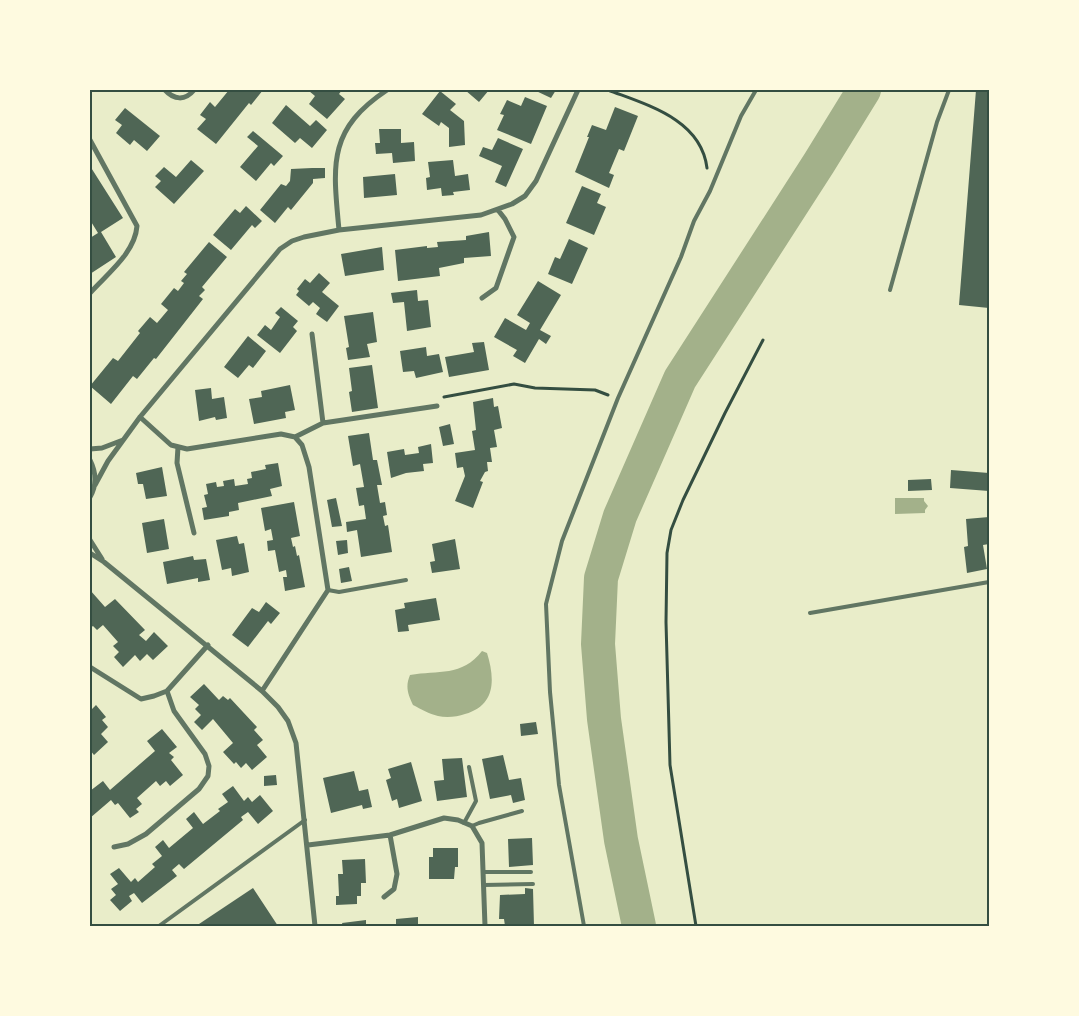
<svg xmlns="http://www.w3.org/2000/svg" width="1079" height="1016" font-family="Ubuntu,sans-serif">
	<style>
		.water { fill: #a3b18a }
		.lines { fill: none; stroke-linecap: round; stroke-linejoin: round }
		.river { stroke: #a3b18a; stroke-width: 34 }
		.building { fill: #4f6655 }
		.path { stroke: #344e41; stroke-width: 3 }
		.service { stroke: #617663; stroke-width: 4 }
		.minor { stroke: #617663; stroke-width: 5 }
		.neatline { fill: none; stroke: #344e41; stroke-width: 2 }
	</style>
	<rect width="100%" height="100%" fill="#e9edc9"/>
	<!-- water -->
	<path class="water" d="M895,498H924V501L928,506L925,510V513L895,514Z
		M482,651L487,653C495,679 496,705 465,714C457,717 446,718 438,716C429,714 421,709 413,705C408,694 405,687 410,675C438,670 462,677 482,651Z"/>
	<g class="lines">
		<!-- river -->
		<path class="river" d="M639,926L621,840L604,719L598,644L601,578L620,516L680,379L819,163L864,90"/>
	</g>
	<!-- building -->
	<path class="building" d="M229,90H263L251,105L249,103L216,144L197,129L206,119L200,115L210,102L215,107Z
		M311,90H342L339,94L345,99L327,119L309,104L315,96L309,91Z
		M465,90H489L479,102Z
		M534,90H556L551,98Z
		M976,90H989V308L959,305Z
		M440,91L456,104L450,110L464,121L465,145L449,147V128L441,122L439,126L422,114Z
		M525,97L547,106L531,144L497,130L504,115L500,114L507,100L521,106Z
		M286,105L310,126L316,120L327,130L312,148L300,138L295,143L272,123Z
		M615,107L638,116L624,151L619,149L609,173L614,175L609,188L575,172L589,137H587L592,125L606,130Z
		M125,108L160,136L147,151L134,140L130,145L116,133L122,125L115,120Z
		M379,129H401V143L414,142L415,161L393,163L392,153L376,154L375,143H380Z
		M253,131L283,156L274,166L271,163L256,181L240,167L258,146L247,137Z
		M498,138L523,149L506,187L495,182L502,166L479,156L483,147L492,150Z
		M191,160L204,171L174,204L155,187L161,181L155,176L164,167L176,177Z
		M453,160L455,176L468,174L470,190L453,192L454,195L442,196L441,188L427,190L426,178L430,177L428,162Z
		M90,166L123,218L101,232L116,257L90,274V238L98,233L90,220Z
		M312,168H325V178L313,179V183L291,210L288,207L275,223L260,210L281,184L286,186L290,181L291,169Z
		M395,174L397,195L364,198L363,177Z
		M582,186L601,194L597,203L606,207L594,235L566,223Z
		M246,206L262,221L255,228L252,225L231,250L213,235L235,209L240,213Z
		M489,232L491,256L464,258V263L439,268L440,276L398,281L395,250L427,246V248L438,247L437,242L466,240V236Z
		M569,239L588,248L572,284L548,274L555,257L560,259Z
		M209,242L227,257L202,287L205,290L199,296L203,299L156,359L154,358L137,379L133,376L111,404L90,386L113,358L118,361L140,333L138,331L150,317L157,323L168,310L161,304L174,288L178,291L184,283L181,281L187,274L184,272Z
		M382,247L384,270L345,276L341,254Z
		M319,273L330,283L322,292L339,306L327,322L316,314L320,308L313,302L309,306L296,295L299,291L297,289L305,279L310,283Z
		M538,281L561,295L540,330L551,336L546,344L539,339L525,363L513,356L517,350L494,337L505,318L526,330L530,323L517,315Z
		M417,290L418,301L428,300L431,327L407,331L404,302L393,303L391,293Z
		M281,307L298,321L293,327L297,331L280,353L257,335L265,325L271,330L280,317L275,313Z
		M373,312L377,342L367,344L370,357L348,360L346,348L349,347L344,316Z
		M248,336L266,351L253,368L249,365L238,378L224,367Z
		M484,342L489,370L449,377L445,357L474,352L472,343Z
		M426,347L427,356L439,354L443,372L416,378L414,371L403,372L400,351Z
		M372,365L378,408L352,412L349,392L352,391L349,368Z
		M290,385L295,410L285,412L286,418L254,424L249,399L262,397L261,391Z
		M211,388L212,399L224,397L227,418L216,420L215,417L199,421L195,390Z
		M493,398L494,407L498,406L502,428L494,430L497,447L490,448L492,462H487L488,471L485,472L480,481L483,482L473,508L455,501L465,476L463,467L457,468L455,453L475,450L472,431L476,430L473,402Z
		M450,424L454,444L443,446L439,427Z
		M369,433L373,460H377L382,485H377L380,503L385,502L387,515L383,516L385,526L388,525L392,552L361,557L357,530L347,532L346,522L366,519L364,505L359,506L356,488L364,487L360,464L353,466L348,436Z
		M431,444L433,463L423,464L424,471L406,473L391,478L387,452L404,449L405,455L419,453L418,447Z
		M278,463L282,486L270,489L272,496L238,503L239,510L229,512V516L204,520L202,508L207,507L204,495L208,494L206,484L216,482L217,487L224,486L223,481L234,479L235,486L248,484L247,479L252,478L251,472L266,469L265,465Z
		M162,467L167,496L146,499L143,484H138L136,473Z
		M951,470L989,473V491L950,488Z
		M931,479L932,490L908,491V480Z
		M336,498L342,526L332,527L327,500Z
		M294,502L300,536L291,538L293,547L295,546L297,556L299,555L305,587L285,591L283,577H287L286,570L279,572L275,550L268,551L267,541L273,540L271,529L265,531L261,508Z
		M989,517V544L983,545L987,569L967,573L964,547L968,546L966,519Z
		M164,519L169,549L147,553L142,523Z
		M237,536L239,544L244,543L249,572L232,576L231,568L222,570L216,540Z
		M455,539L460,569L432,573L430,562L435,561L432,544Z
		M347,540L348,553L338,555L336,541Z
		M193,556L194,560L206,559L210,580L198,582V578L167,584L163,562Z
		M349,567L352,581L341,583L339,569Z
		M90,590L105,607L115,599L145,630L139,635L146,641L154,632L168,646L153,660L147,654L140,661L135,655L123,667L114,657L119,652L113,646L118,642L103,625L97,630L93,626L90,628Z
		M436,598L440,620L408,625L409,631L398,632L395,610L405,608L404,603Z
		M266,602L280,613L271,624L268,621L248,647L232,635L252,608L259,612Z
		M204,684L219,700L223,696L228,700L230,698L257,727L254,730L263,740L257,745L267,757L252,770L246,763L241,768L236,762L234,764L223,752L233,743L213,719L202,730L194,722L201,715L195,709L199,705L190,697Z
		M96,705L106,717L102,720L108,727L101,734L108,742L94,755L90,750V711Z
		M536,722L538,734L521,736L520,724Z
		M162,729L177,747L169,753L174,757L171,760L183,775L170,786L166,781L160,786L156,781L137,798L142,804L136,809L139,812L130,818L118,803L115,805L111,800L90,818V791L103,781L110,790L155,751L147,741Z
		M503,755L509,780L521,778L525,800L513,803L511,795L490,799L482,759Z
		M462,758L467,797L437,801L434,781L444,780L442,759Z
		M411,762L422,801L399,808L397,799L392,801L386,780L391,778L388,769Z
		M354,771L359,791L368,789L372,807L363,809L362,805L331,813L323,778Z
		M276,775L277,785L264,786V776Z
		M233,786L244,801L248,797L252,802L260,795L273,811L258,824L248,812L241,817L243,820L184,869L179,864L172,870L177,876L142,903L134,893L129,896L132,901L120,911L110,900L116,895L111,889L118,884L110,874L119,868L131,882L135,878L138,882L155,867L152,864L162,856L155,847L163,840L169,848L193,828L186,819L194,812L203,824L220,811L218,809L228,802L222,794Z
		M532,838L533,865L509,867L508,839Z
		M433,848H458V867H455L454,879H429V857H433Z
		M365,859L366,883H361V896H357V904L336,905V896H339L338,874H343L342,860Z
		M253,888L278,926H196Z
		M525,888L533,889L534,926H505L504,919H499L500,895L525,894Z
		M418,917V926H396V919Z
		M366,920V926H343L342,923Z"/>
	<g class="lines">
		<!-- path -->
		<path class="path" d="M608,90C647,105 701,119 707,168
			M444,397L514,384L535,388L595,390L608,395
			M696,926L670,765L666,622L667,553L671,530L683,500L725,413L763,340"/>
		<!-- service -->
		<path class="service" d="M890,290L937,122L949,90
			M328,590L339,592L406,580
			M810,613L989,582
			M464,823L476,801L469,767
			M472,826L479,823L522,811
			M483,872H531
			M484,885L533,884
			M159,926L305,820
			M584,926L559,785L550,692L546,604L562,541L618,398L681,257L694,221L710,191L741,116L756,90"/>
		<!-- minor -->
		<path class="minor" d="M165,90C174,100 185,101 194,90
			M90,140L137,226C135,253 107,274 90,293
			M339,230C333,165 327,130 387,90
			M482,298L496,288L514,237L505,219L498,210
			M312,334L323,423
			M140,417L171,445L187,449L281,434L295,437L302,445L309,467L328,590L262,691
			M295,437L323,423L437,406
			M178,447L177,463L194,533
			M90,449L102,448L123,440
			M90,460C96,472 97,485 90,497
			M95,485L108,461L140,417L280,249L292,241L304,237L339,230L481,215L512,204L525,196L536,181L578,90
			M90,540L102,559
			M90,553L104,562L262,691L278,707L288,721L296,743L315,926
			M90,667L141,699L154,696L167,691L208,645
			M308,845L390,835L444,818L458,820L472,826L482,843L485,926
			M114,847L128,844L146,834L199,789L208,776L209,766L205,754L174,711L167,691
			M384,897L394,889L397,874L390,835"/>
	</g>
	<!-- border -->
	<rect width="1079" height="1016" fill="none" stroke="#fefae0" stroke-width="182"/>
	<rect x="91" y="91" width="897" height="834" class="neatline"/>
</svg>
